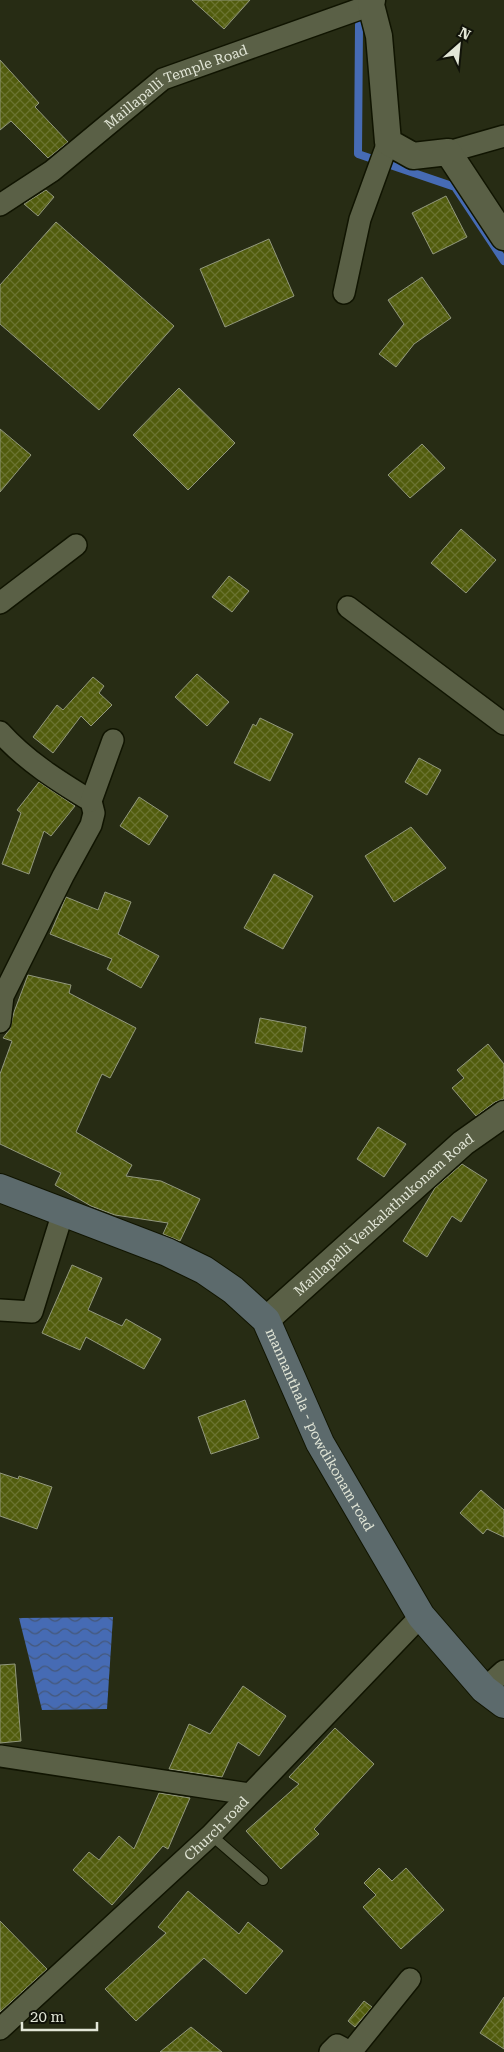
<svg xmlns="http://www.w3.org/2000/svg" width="504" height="2052" font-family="'Roboto Serif',serif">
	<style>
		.water { fill: url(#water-waves) }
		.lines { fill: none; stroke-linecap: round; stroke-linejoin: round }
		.stream { stroke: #466bb4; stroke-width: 8 }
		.building { fill: url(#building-cross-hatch); stroke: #92987d }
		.service-casing { stroke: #101401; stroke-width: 12 }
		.minor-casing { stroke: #101401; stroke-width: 24 }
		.tertiary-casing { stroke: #101401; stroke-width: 29 }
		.secondary-casing { stroke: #101401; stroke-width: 30 }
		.service { stroke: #5a6046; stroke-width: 10 }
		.minor { stroke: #5a6046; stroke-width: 21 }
		.tertiary { stroke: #5a6046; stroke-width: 26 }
		.secondary { stroke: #5c6a6c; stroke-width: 28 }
		.labels { text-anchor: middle; stroke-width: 4.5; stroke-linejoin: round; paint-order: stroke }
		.street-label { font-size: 14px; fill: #e2e6d7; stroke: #111309 }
	</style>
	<defs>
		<pattern id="water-waves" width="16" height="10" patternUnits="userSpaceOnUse" patternTransform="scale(1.25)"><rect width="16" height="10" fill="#466bb4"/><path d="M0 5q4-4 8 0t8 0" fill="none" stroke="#45587a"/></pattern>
		<pattern id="building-cross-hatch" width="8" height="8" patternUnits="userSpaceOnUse" patternTransform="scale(1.25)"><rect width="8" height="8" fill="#515c0d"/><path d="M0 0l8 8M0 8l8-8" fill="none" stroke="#6a7330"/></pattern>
	</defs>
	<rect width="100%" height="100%" fill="#272c14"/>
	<!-- water -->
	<path class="water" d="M113,1617L107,1709L42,1710L19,1618Z"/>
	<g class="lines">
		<!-- stream -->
		<path class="stream" d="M359,25L358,154L455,187L504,261"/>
	</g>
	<!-- building -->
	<path class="building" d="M192,0H250L224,29Z
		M0,60L39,103L35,107L68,142L48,158L11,121L0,130Z
		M46,190L54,197L38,216L24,204Z
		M446,196L467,237L433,254L412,213Z
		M56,222L174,326L99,410L0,324V285Z
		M269,239L294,296L225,327L200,269Z
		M422,277L451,318L414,344L396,367L379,354L404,324L388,300Z
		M179,388L235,443L188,490L133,435Z
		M0,429L31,455L0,492Z
		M422,444L445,468L410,498L388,475Z
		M461,529L496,560L466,593L431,563Z
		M229,576L249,591L232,612L212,597Z
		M197,674L229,702L207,726L175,697Z
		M93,677L104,686L99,693L112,705L91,726L81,716L53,753L33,737L57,705L63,710Z
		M260,718L293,734L270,781L234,763L253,724L256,726Z
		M419,758L441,770L427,795L405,782Z
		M39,782L75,806L51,836L44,831L29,874L2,864L21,813L17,810Z
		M139,797L168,816L149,845L120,826Z
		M411,827L446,868L394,902L365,856Z
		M274,874L313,896L283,949L244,928Z
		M105,892L131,902L118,934L159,956L141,988L107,969L112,959L50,934L66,897L98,910Z
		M28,975L71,985L69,993L136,1028L110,1078L102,1074L76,1132L132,1165L126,1176L161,1181L200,1199L180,1241L163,1234L168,1223L115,1215L91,1206L55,1185L61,1173L0,1144V1074L12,1041L3,1038L10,1029L14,1012Z
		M260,1018L306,1027L302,1052L255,1043Z
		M488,1044L504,1064V1099L495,1102L476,1116L452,1088L464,1078L457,1070Z
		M378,1127L406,1144L384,1177L357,1159Z
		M462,1164L487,1180L461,1222L452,1216L427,1257L403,1241L435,1188Z
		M72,1265L102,1278L88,1310L122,1326L126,1319L161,1339L144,1369L86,1337L80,1350L42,1333Z
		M245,1400L259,1438L211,1454L198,1417Z
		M0,1473L18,1479L19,1476L52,1487L37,1529L0,1516Z
		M481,1490L504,1510V1537L487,1529L483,1534L460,1513Z
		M15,1664L21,1741L0,1743V1665Z
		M243,1686L286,1716L259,1756L238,1742L222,1777L169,1769L189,1724L210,1734Z
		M335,1728L374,1764L314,1829L319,1834L281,1869L246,1831L299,1784L289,1777Z
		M159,1793L190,1798L168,1849L163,1846L112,1905L73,1870L89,1852L99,1860L119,1836L134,1849Z
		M379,1868L392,1881L406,1868L444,1910L401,1949L363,1907L376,1895L364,1883Z
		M188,1891L239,1934L248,1922L283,1951L246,1994L204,1958L136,2021L105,1989L166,1933L158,1927Z
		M0,1921L47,1969L0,2012Z
		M504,1997V2049L480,2033Z
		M364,2001L372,2007L355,2027L348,2021Z
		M191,2027L222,2052H160Z"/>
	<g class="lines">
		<defs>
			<path id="service" d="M211,1835L263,1880"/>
			<g id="minor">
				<path d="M448,152L504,136"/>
				<path id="s1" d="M0,205L52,171L163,79L371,5"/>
				<path d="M344,293L360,219L388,142"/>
				<path d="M0,603L76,545"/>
				<path d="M348,607L504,724"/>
				<path d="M0,732C26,761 58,781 91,801L94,813L91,825L63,876L3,996L0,1022"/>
				<path d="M91,801L113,740"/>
				<path d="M0,1310L32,1312L63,1212"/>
				<path d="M484,1689L504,1671"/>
				<path d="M0,1756L249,1794"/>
				<path id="s2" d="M0,2029L211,1835L421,1616"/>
				<path d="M330,2052L337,2045L350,2052"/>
				<path d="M351,2052L410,1979"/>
			</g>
			<g id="tertiary">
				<path d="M372,0L371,5L379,36L388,142L413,156L448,152L504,237"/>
				<path id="s3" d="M266,1320L463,1143L504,1114"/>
			</g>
			<g id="secondary">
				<path id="s4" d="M0,1188L167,1252L204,1270L233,1290L266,1320L320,1443L421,1616L484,1689L504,1704"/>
			</g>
		</defs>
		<!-- service casing -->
		<use href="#service" class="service-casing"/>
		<!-- minor casing -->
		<use href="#minor" class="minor-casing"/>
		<!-- tertiary casing -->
		<use href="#tertiary" class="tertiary-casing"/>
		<!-- secondary casing -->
		<use href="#secondary" class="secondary-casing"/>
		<!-- service -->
		<use href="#service" class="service"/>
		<!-- minor -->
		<use href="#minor" class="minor"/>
		<!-- tertiary -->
		<use href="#tertiary" class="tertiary"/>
		<!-- secondary -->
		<use href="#secondary" class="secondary"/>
	</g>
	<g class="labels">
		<!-- street labels -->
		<g class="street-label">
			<text dy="5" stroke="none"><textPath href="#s1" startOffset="214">Maillapalli Temple Road</textPath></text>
			<text dy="5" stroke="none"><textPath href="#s3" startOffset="158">Maillapalli Venkalathukonam Road</textPath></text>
			<text dy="5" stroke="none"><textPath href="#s4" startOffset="422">mannanthala - powdikonam road</textPath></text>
			<text dy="5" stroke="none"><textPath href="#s2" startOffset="295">Church road</textPath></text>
		</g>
	</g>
	<!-- north arrow -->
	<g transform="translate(459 45) rotate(27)" stroke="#111309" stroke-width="4" paint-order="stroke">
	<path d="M0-4L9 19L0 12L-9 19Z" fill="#e2e6d7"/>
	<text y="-8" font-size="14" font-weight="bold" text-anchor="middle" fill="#e2e6d7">N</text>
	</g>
	<!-- scale -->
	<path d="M22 2022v8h75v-8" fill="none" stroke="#e2e6d7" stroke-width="2.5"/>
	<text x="30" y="2022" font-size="15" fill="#e2e6d7" stroke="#111309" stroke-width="4" paint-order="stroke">20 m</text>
</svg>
